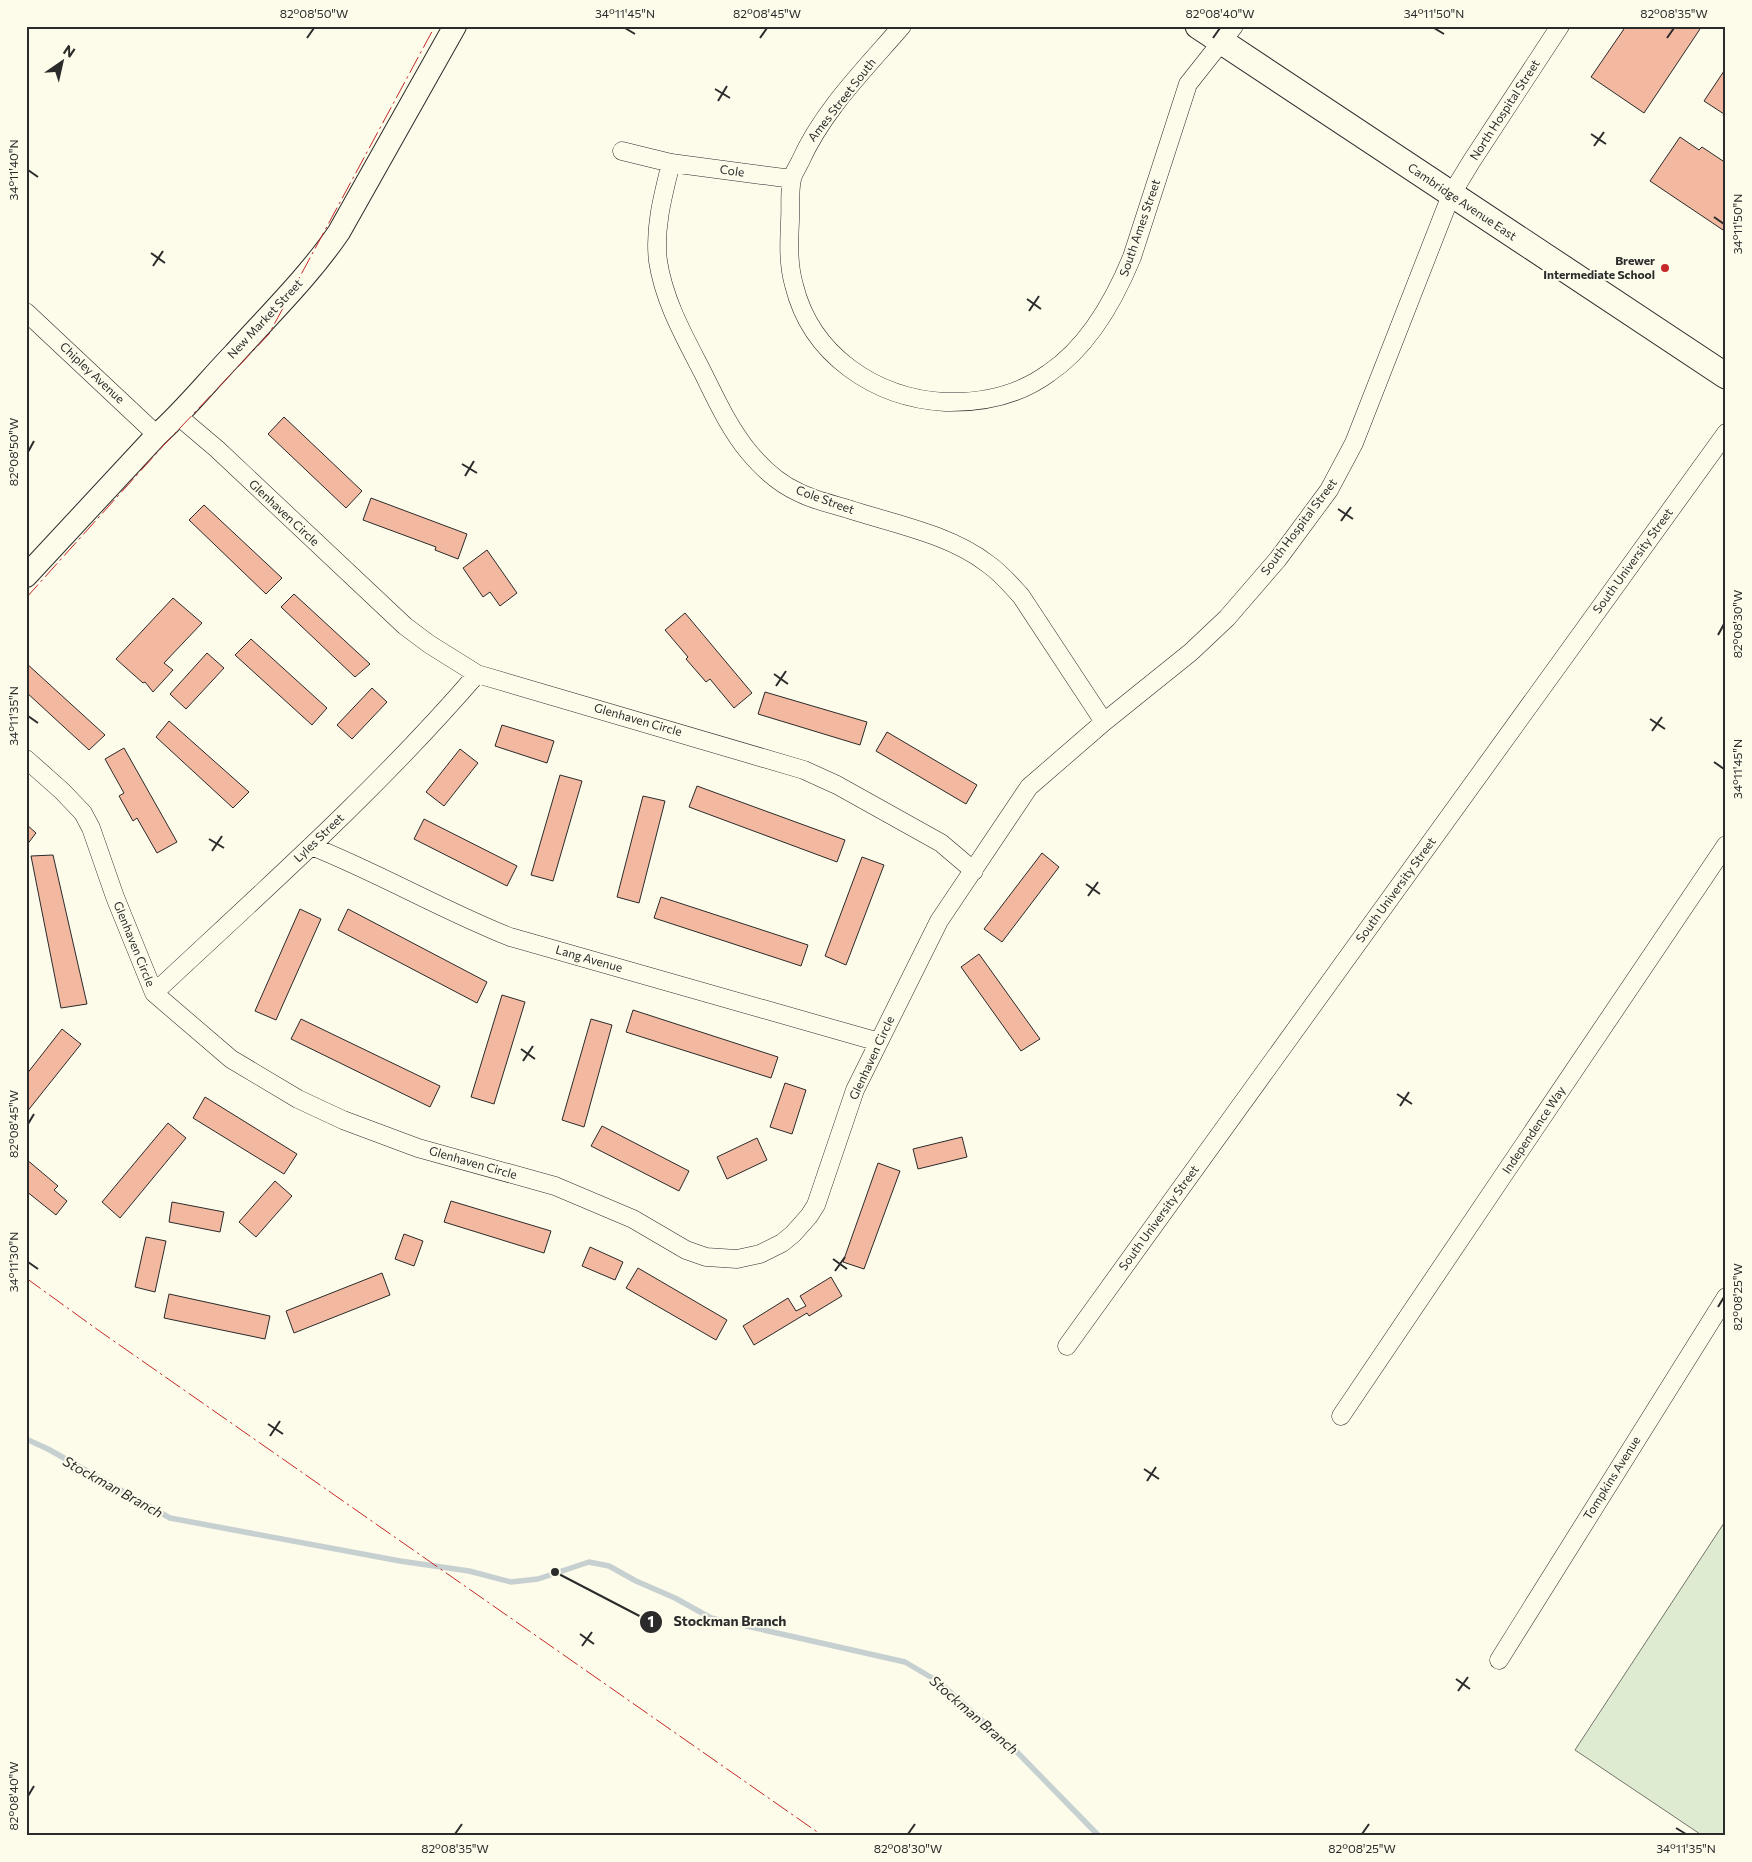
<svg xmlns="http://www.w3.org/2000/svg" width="1752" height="1862" font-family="Commissioner,sans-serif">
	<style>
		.green { fill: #deebd1; stroke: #74746e }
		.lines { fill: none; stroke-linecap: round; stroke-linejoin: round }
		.stream { stroke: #c7d0d0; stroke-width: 5.5 }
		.building { fill: #f2b8a0; stroke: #2b2b2b }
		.minor-casing { stroke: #2b2b2b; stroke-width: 19 }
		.tertiary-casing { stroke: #2b2b2b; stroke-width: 24 }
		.secondary-casing { stroke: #2b2b2b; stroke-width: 27 }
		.minor { stroke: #fdfbea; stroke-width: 18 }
		.tertiary { stroke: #fdfbea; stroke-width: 22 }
		.secondary { stroke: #fdfbea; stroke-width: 25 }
		.power { stroke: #c62828; stroke-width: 1; stroke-dasharray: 18 4 2.5 4; stroke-linecap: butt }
		.ticks { fill: none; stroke: #2b2b2b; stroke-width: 2 }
		.poi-dot { fill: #c62828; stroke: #fdfbea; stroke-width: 2 }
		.labels { text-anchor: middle; stroke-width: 4; stroke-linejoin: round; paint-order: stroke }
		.street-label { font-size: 12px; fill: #2b2b2b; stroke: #fdfbea }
		.poi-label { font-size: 12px; font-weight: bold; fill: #2b2b2b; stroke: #fdfbea; text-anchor: end }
		.water-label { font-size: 14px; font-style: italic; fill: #2b2b2b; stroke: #fdfbea }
		.leader { fill: none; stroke: #2b2b2b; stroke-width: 2 }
		.callout-dot { fill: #2b2b2b; stroke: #fdfbea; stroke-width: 2 }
		.mark-label { font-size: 15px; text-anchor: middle; font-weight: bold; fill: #fff }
		.callout-label { font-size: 14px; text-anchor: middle; font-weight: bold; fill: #2b2b2b; stroke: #fdfbea; stroke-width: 4; stroke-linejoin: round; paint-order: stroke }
		.neatline { fill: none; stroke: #2b2b2b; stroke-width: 2 }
		.ticks-label { font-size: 12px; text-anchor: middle; fill: #2b2b2b }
	</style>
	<rect width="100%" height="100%" fill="#fdfbea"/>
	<!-- green -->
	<path class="green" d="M1726,1520V1836H1703L1575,1750Z"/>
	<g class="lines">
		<!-- stream -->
		<path class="stream" d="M26,1439L48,1449L170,1518L400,1561L469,1571L511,1582L538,1579L589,1562L609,1566L636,1581L675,1598L711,1618L905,1662L939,1682L1015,1750L1099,1836"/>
	</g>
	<!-- building -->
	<path class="building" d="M1626,26H1697L1700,29L1644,113L1591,77Z
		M1726,68V119L1723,116L1724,114L1704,101Z
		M1680,137L1699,150L1702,147L1726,163V232L1650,181Z
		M284,417L362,491L346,508L268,434Z
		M371,498L467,534L458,559L435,550L436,547L363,520Z
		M204,505L282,578L266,594L189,520Z
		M487,550L517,593L500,606L490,592L483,597L463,568Z
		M294,594L370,664L355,677L281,607Z
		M173,598L202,623L164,663L173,670L153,692L145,682L143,683L116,659Z
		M685,613L752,693L734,708L710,679L706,682L686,659L688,657L665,630Z
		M251,639L327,708L312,725L235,655Z
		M207,653L224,668L186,709L170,694Z
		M26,663L105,735L89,750L26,692Z
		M372,688L387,702L352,739L337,725Z
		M765,692L867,722L860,745L758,714Z
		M169,721L249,792L233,808L156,737Z
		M502,725L554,741L547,763L495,746Z
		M887,732L977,785L966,804L876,751Z
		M124,748L177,842L157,853L137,818L133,821L119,796L124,793L105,759Z
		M460,749L478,763L444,806L426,792Z
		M560,775L582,781L553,881L531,875Z
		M697,786L845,840L837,862L689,807Z
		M643,796L665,801L639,903L617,897Z
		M424,819L517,866L507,886L414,839Z
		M26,824L36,833L26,846Z
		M1042,853L1059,867L1002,942L984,929Z
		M53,855L87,1004L61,1008L31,856Z
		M862,857L884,865L846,965L825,956Z
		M661,897L808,945L801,966L654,918Z
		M300,909L321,919L276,1020L255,1011Z
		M348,909L487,982L477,1003L338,930Z
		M979,954L1040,1039L1021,1051L961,967Z
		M502,995L525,1002L494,1104L471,1097Z
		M633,1010L778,1057L771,1078L626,1032Z
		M301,1019L440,1086L430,1107L291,1039Z
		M591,1019L612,1025L584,1127L562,1120Z
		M62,1029L81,1044L26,1113V1075Z
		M785,1083L806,1090L792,1134L770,1127Z
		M205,1097L297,1154L284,1174L193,1118Z
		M168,1123L186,1138L120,1218L102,1202Z
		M602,1126L689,1171L679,1191L591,1146Z
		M962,1137L967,1157L918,1169L913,1149Z
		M757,1138L767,1160L727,1179L717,1157Z
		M26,1159L58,1186L54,1190L67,1201L56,1215L26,1191Z
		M878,1163L900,1171L864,1269L843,1262Z
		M275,1181L292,1196L256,1237L239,1222Z
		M451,1201L551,1231L544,1253L444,1222Z
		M172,1202L224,1212L220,1232L169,1222Z
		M404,1234L423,1241L414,1266L395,1259Z
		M146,1237L166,1241L155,1292L135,1287Z
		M590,1247L623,1262L615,1280L582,1266Z
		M638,1268L727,1320L716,1340L626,1288Z
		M382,1273L390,1295L294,1333L286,1311Z
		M831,1277L842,1296L809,1316L807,1313L754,1345L743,1326L788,1298L796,1311L806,1306L800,1296Z
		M169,1294L270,1316L265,1339L164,1318Z"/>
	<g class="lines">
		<defs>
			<path id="minor" d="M902,26C865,69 823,110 800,162C797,168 793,174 792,179C789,192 791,208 790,221C789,243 788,264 794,285C811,355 875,398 945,402C982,403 1019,395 1049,373C1089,346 1114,301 1132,257L1188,84L1234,26
				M622,151L671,163L792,179
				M671,163C663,195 654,228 658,261C664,301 684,336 703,373C716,399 729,428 748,451C762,468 778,483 798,492C813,500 831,504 848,509C894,524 949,534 988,564C1001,573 1010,584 1021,596L1104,722
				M26,312L157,435
				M178,416L217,449L405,626L429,644L477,674L804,770L837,785L941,843L974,871
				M26,759L62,791L83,813L91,828L115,897L154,993L231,1059L298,1099L343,1120L418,1148L555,1186L633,1219L686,1250L706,1257L737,1259L760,1254L782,1243L793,1234L809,1216L816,1205L855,1090L939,921L1029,787L1104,722L1191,652L1227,618L1278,559L1329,490L1354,443L1451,195L1471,162L1560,26
				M311,846C379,873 442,910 510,937L879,1042
				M154,993C264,890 378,789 477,674
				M1067,1346L1726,433
				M1341,1416L1726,845
				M1499,1660L1726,1297"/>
			<path id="tertiary" d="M26,576L157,435C185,410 208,381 234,354C270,314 309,276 339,232L455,26"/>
			<path id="secondary" d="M1198,26L1726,376"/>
		</defs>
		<!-- minor casing -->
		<use href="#minor" class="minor-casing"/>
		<!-- tertiary casing -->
		<use href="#tertiary" class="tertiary-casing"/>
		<!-- secondary casing -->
		<use href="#secondary" class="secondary-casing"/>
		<!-- minor -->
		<use href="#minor" class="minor"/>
		<!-- tertiary -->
		<use href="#tertiary" class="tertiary"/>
		<!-- secondary -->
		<use href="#secondary" class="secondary"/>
		<!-- power -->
		<path class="power" d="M26,598L163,446L269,334L435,26
			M26,1278L98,1330L823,1836"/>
	</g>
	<!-- ticks -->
	<path class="ticks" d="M625,28L635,34M1434,28L1444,34M307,38L314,28M760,38L767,28M1213,38L1220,28M1667,38L1674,28M715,89L730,98M718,101L727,86M1591,134L1606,144M1594,146L1604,132M28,170L38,177M1714,217L1724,224M151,253L165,263M153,266L163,251M1027,299L1041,309M1029,311L1039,296M28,452L34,441M462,464L477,473M465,476L474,461M1338,509L1353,519M1341,521L1351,507M1718,635L1724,624M774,674L788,684M776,686L786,671M28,716L38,723M1650,719L1665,729M1652,731L1662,717M1714,762L1724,769M209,839L224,848M212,851L222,836M1086,884L1100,894M1088,896L1098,882M521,1049L535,1059M523,1061L533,1046M1397,1094L1412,1104M1400,1106L1409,1092M28,1124L34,1114M833,1259L847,1269M28,1262L38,1269M835,1271L845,1257M1718,1307L1724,1297M268,1424L283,1434M270,1436L280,1421M1144,1469L1159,1479M1147,1481L1156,1467M580,1634L594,1644M582,1646L592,1632M1456,1679L1470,1689M1458,1691L1468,1677M28,1796L34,1786M1676,1828L1686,1834M455,1834L462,1824M908,1834L915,1824M1362,1834L1369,1824"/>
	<!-- markers -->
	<circle class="poi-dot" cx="1665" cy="268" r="5"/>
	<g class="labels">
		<!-- street labels -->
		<g class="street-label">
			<text transform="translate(842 100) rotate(-52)" y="4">Ames Street South</text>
			<text transform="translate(1505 110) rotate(-57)" y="4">North Hospital Street</text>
			<text transform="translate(732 171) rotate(8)" y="4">Cole</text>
			<text transform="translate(1462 202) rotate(34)" y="4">Cambridge Avenue East</text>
			<text transform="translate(1140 228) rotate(-71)" y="4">South Ames Street</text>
			<text transform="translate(265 319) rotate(-47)" y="4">New Market Street</text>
			<text transform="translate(92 373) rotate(43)" y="4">Chipley Avenue</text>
			<text transform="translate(825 500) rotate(20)" y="4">Cole Street</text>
			<text transform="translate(284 513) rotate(43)" y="4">Glenhaven Circle</text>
			<text transform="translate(1299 527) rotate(-53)" y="4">South Hospital Street</text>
			<text transform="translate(1633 561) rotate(-54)" y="4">South University Street</text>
			<text transform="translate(638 720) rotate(16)" y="4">Glenhaven Circle</text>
			<text transform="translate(319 838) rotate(-44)" y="4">Lyles Street</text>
			<text transform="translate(1396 890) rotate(-54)" y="4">South University Street</text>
			<text transform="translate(134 944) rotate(68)" y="4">Glenhaven Circle</text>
			<text transform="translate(589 959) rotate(16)" y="4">Lang Avenue</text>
			<text transform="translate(872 1058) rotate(-65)" y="4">Glenhaven Circle</text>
			<text transform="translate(1534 1130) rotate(-56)" y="4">Independence Way</text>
			<text transform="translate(473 1163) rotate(16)" y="4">Glenhaven Circle</text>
			<text transform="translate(1159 1218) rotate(-54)" y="4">South University Street</text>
			<text transform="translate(1612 1478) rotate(-58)" y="4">Tompkins Avenue</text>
		</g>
		<!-- poi labels -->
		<g class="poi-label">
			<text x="1655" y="265">Brewer<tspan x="1655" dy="14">Intermediate School</tspan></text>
		</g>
		<!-- water labels -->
		<g class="water-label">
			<text transform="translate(113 1487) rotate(29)" y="5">Stockman Branch</text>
			<text transform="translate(974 1715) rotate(41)" y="5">Stockman Branch</text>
		</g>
	</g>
	<!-- callouts -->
	<path class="leader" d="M555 1572L651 1622"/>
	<g class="callout-dot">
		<circle cx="555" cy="1572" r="5"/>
		<circle cx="651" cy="1622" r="12"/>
	</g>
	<g class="mark-label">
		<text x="651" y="1627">1</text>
	</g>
	<g class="callout-label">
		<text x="730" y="1626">Stockman Branch</text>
	</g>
	<!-- border -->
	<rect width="1752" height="1862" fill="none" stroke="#fdfbea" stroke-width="55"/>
	<!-- north arrow -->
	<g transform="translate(62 62) rotate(34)" stroke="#fdfbea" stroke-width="4" paint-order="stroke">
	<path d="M0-4L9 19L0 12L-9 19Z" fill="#2b2b2b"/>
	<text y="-8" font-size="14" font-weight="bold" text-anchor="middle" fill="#2b2b2b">N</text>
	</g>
	<rect x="28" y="28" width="1696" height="1806" class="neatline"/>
	<g class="ticks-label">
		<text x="314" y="18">82°08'50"W</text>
		<text x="625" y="18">34°11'45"N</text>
		<text x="767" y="18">82°08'45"W</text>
		<text x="1220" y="18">82°08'40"W</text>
		<text x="1434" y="18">34°11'50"N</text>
		<text x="1674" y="18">82°08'35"W</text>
		<text transform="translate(14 170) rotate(-90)" y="4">34°11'40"N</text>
		<text transform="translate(1738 224) rotate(-90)" y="4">34°11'50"N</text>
		<text transform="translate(14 452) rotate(-90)" y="4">82°08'50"W</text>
		<text transform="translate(1738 624) rotate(-90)" y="4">82°08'30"W</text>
		<text transform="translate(14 716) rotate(-90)" y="4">34°11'35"N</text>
		<text transform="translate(1738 769) rotate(-90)" y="4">34°11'45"N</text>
		<text transform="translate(14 1124) rotate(-90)" y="4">82°08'45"W</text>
		<text transform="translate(14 1262) rotate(-90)" y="4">34°11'30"N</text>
		<text transform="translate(1738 1297) rotate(-90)" y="4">82°08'25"W</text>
		<text transform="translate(14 1796) rotate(-90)" y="4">82°08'40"W</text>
		<text x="455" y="1853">82°08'35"W</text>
		<text x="908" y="1853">82°08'30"W</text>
		<text x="1362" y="1853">82°08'25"W</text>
		<text x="1686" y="1853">34°11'35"N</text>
	</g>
</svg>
